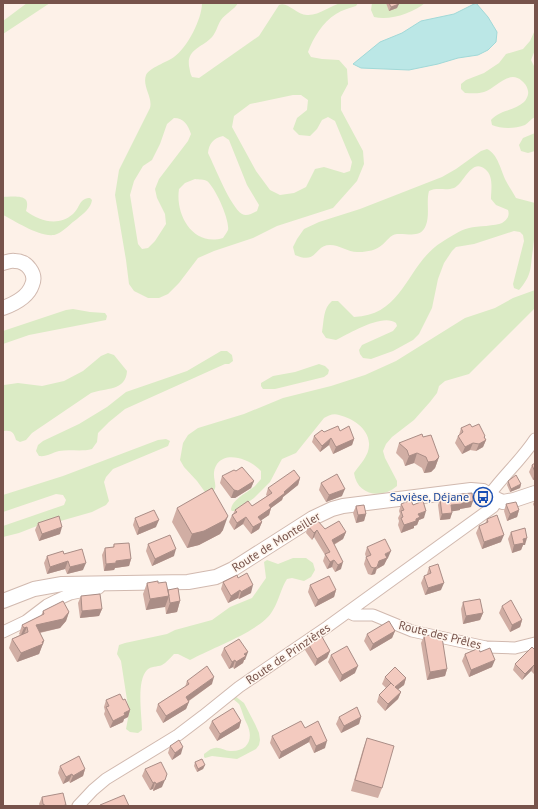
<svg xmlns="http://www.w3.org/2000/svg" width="538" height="809" font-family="'PT Sans',sans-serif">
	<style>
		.green { fill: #dbebc5; fill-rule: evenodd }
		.water { fill: #bbe7e6; stroke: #a1d9d8 }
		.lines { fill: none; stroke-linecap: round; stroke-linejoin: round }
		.minor-casing { stroke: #d1b9af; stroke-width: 13 }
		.tertiary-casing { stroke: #d1b9af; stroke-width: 16 }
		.minor { stroke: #fff; stroke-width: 11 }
		.tertiary { stroke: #fff; stroke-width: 14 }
		.wall { fill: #d1aea4 }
		.shaded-wall { fill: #aa8d86 }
		.building { fill: #f3cabf; stroke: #aa8d86 }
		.labels { text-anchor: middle; stroke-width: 3; stroke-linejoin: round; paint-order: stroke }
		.transit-label { font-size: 12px; fill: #164399; stroke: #fff6ee; text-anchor: end }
		.street-label { font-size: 12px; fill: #77534b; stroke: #fff6ee }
	</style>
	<rect width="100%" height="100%" fill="#fdf1e8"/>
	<!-- green -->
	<path class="green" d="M27,3H50L3,34V21Z
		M202,3H238C234,10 226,13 221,20C217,26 216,34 210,39C200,48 187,50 189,66C190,70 190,74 192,77L199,78L259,36L279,5C288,1 296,15 307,15C319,16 330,5 342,3C347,2 353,3 358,3L356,6C350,8 342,10 336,14C323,22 313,38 308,52L311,57L322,59L339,60L347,69L348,84L341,97V110L363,151L364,164L357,181L333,208L277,226L253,238L214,251L198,258L179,283L168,294L159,298H148L134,291L129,284L126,260L115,195L119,170L150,108C153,97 142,87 146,75C149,68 167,62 174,57C187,48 202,19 202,3ZM293,95H301L308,100L307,110L297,118L293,129L299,135L310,136L317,129L322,120L328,117L335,121L352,162L350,171L344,173L324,167L315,169L306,187L294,193L280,195L270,190L256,171L232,127L234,116L250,104ZM174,118C184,118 188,125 191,134L188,141L159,179L155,189L157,198L165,214L166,224L155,241L148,248L142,249L138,244L130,195L134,181L143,166L152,160L160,144L167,124ZM223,136L229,140L247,185L259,205L257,211C252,213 247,217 242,214C230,206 215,167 208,153C209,144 213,138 223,136ZM195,179C199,180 204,179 207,181C215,187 230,220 228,230C227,232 225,235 223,238C193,247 175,215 179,189L185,183Z
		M372,3H425C413,13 390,21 374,17L371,10Z
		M535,30V50L531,60L535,68V117C531,119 528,123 525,125C515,129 501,129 492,125L491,120C500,110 514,111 524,102C526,100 529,95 528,91C527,86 526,85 522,81C509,69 496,88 484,92C478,94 471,93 465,93L461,89V84L466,80L484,73L499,63L506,54L523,49L530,41Z
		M535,133V151L528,153L521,151L519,145L523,138Z
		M487,149C498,154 501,171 506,181C509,187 513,192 516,198L535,203C535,219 535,234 533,249C530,267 533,274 519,290L514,288L513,284L524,241L523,235L520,232L514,231L474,244L456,247L452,251L444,263L438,279L432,308L419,334L413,340L393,351L371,359L363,358L360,354L359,350L362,345L393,331L397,326L396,323C382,313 349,334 336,340L326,338L322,332C324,321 323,308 332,301H338L354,317C405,315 406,264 442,242C450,237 460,230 469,228C477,226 496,226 502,223C507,220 510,216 508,210L496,205L491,199C491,189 494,176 485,169C471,158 464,184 454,188C446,191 437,187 429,191C426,202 430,214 426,225C421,239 408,233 397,234C390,235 387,241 382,245C376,250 368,252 359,252C349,253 340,245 330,245C314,245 318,265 295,255L293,247L297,239L304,229L319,222L360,209L442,177L456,169L481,151Z
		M3,197C9,197 22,195 26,200C28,203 27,208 26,211C40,221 58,227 73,214C80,208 79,198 90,198L92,200C91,208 83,214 77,219C71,223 64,231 57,234C44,240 15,221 3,215Z
		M535,290V308L469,374L445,381L439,386L437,393L430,402L414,420L392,437L386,444L383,451L385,458L397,481V486C381,500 357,495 354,473C360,464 370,455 369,443C368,428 352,418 339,415C333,413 328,416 324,418L296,453L282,459L270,482L254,498L236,511H232L231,510C232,499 247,493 255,486C257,484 259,481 261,479V471C252,461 228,450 217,464C208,478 223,488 209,494L205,492L197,481L184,467L180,460L183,443L188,435L198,428L244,414L283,398L331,386L365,375L396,361L465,318L495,308L513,298Z
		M73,309L90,312L105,313L107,316L106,320L29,335L3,344V331L66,310Z
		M221,351H227L232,355L233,361L229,364H225L125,409L109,422L98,433L97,442L92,449C81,452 70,449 59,451C51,453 47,457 39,456L36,451L38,445L43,441L79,424L107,407L126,392L187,371Z
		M108,353L114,355L127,371C126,391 105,388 91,393L32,433L26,440L20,442L16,440C14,433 12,430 4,431L3,433L4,410L3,386L4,385L18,383L42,386L64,381L83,371L101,356Z
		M319,364L325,366L329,370L328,374L324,377L275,389H263L261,386V383L273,376L295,372Z
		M166,439L170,441L168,446L113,469L106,477L104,482L109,501L106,505L92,512L57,522L42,524L19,533L3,537V526L64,505L66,500L63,495L56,494L3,512V495L63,476L158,440Z
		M293,558H306L313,563L315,570L311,577L304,581L292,578L287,579C281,588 279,600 273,610C263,630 214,647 194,658L190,660L178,654H174C170,658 166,663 162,665C157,667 151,666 147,670C136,681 142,716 142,730L138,733L130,732L126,729L129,713L121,661L117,654L119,645L125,643L167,634L175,630L212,620L230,607L252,598L266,578L264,562L267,560L278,564Z
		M235,696L244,703L255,724L259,733L260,740L259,745L256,749L237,759L212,756L205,758L204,757V754C207,752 211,748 215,748C220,747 225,751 230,751C248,752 254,739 247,724C244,719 241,707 239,704C237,702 234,700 232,698Z"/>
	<!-- water -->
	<path class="water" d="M476,3L488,17L497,32L496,42L488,50L478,55L458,58L438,64L409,70L361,68L353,64L380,42L402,33L421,21L454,14Z"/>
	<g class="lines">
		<defs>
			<path id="minor" d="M490,494C504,475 522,459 535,439
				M348,612L354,615H373L412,631L486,647L515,648L535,643
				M3,632L26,621L47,605L57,600L70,594L99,588
				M78,806L93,790L106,779L178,735L203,716L239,687L327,627L493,507L498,500"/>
			<path id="tertiary" d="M3,263C7,262 11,260 15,261C27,261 37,274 32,285C28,297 14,304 3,308
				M3,601L34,589L62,584L188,582L216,577L233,569L313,518L332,509L343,506L471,490L483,491L498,500L503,502L514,500L535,493"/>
		</defs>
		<!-- minor casing -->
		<use href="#minor" class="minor-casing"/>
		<!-- tertiary casing -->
		<use href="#tertiary" class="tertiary-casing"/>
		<!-- minor -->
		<use href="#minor" class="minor"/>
		<!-- tertiary -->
		<use href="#tertiary" class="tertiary"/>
	</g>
	<!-- wall -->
	<path class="wall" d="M386,3H398L397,8L389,11Z
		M472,427L485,436V438L486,440L483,447L476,451L470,450L462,454L455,443L458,436L459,435L461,428Z
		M340,431L354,439L352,445L333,454L329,445L320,452L312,442L314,436L324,432Z
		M423,437L439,457L435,468L431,472L424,473L422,468L414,463L405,466L403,460L396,453L399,443Z
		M535,463V479L533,480L529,472L532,465Z
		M222,476L254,481L251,488L235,498H231L220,483Z
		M300,478L298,485L283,497L282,500L271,508L269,515L261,520L262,522L259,529L251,534L243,524L234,530L229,522L232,515L233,514L235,510L252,506L267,496L266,495L268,488Z
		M508,481L521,484L520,488L510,492L507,485Z
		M321,483L342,496L326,502L319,490Z
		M450,495L471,507L460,509V510L452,511V513L450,519L440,520L438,505L440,499L449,498Z
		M535,500V509L533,504Z
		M401,504L413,505L424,518L419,520L417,525L414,526V528L401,533L398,525L399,521L398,518L400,514L399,511Z
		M506,504L519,510L517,517L507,521L504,511Z
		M356,506L366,514L364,521L356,523L353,513Z
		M177,508L223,530L220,534L199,545L187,548L172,522Z
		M135,518L156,527L137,535L133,525Z
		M487,519L501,542L482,549L476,533L479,526L485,524Z
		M38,523L60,534L39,541L35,530Z
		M308,526L346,532L343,539L334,545L341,569L335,572L332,567L327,569L323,561L325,555L314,537L312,540L306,533Z
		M511,532L525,545H523L521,550L512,553L508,539Z
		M114,544L131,559L129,566L115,568L114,570L104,571L102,555L105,548L113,547Z
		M148,544L174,556L152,566L146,551Z
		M367,547L388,558L387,559L384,565L377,569L375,574L371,575L368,574L364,564L366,557L365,554Z
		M64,554L83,570L67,574L65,569L47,574L44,563L47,556Z
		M429,567L441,590L425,595L421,583L424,576L427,575V574Z
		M238,578L251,593L239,599L238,598L228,603L221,589L223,582Z
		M147,583H158L167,590L180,601L177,612L166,614L165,606L146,610L143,594Z
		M310,585L336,590L334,597L315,607L308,592Z
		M81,596L102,609L99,616L80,618L78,603Z
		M463,602L483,613L480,620L463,624L461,609Z
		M502,606L522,620L520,627L510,632L499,613Z
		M43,611L69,612L66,621L60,628L40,633L44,641L39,654L17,662L9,648L12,639L20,635L19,634L22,625L41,616Z
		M395,631L392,638L370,651L364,641L367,634Z
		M424,636L447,669L445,676L427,680L421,643Z
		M308,643L330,651L327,658L315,666L305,650Z
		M224,648L245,660H244L243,663L234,669L233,667L229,669L221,655Z
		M535,648V672L534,674L531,671L522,680L513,670L515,664Z
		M480,652L492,667L469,677L462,661L465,654Z
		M331,655L355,673L340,682L328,662Z
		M385,677L406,678L404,685L398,689L401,692L398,699L385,711L377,702L379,695L386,688L382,684Z
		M187,681L212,684L189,701L186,709L163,723L156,711L158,704L185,687Z
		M106,700H123L130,710L128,717L124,719L123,722L110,728L104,714L105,711L104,707Z
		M339,717H361L359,724L341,733L336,724Z
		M212,721H241L239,728L217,741L209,728Z
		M305,728L325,748L314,753L309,742L279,759L270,743L272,736Z
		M367,738L382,788L378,798L351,791L363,749Z
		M170,746L181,754L172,760L168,753Z
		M195,762L205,765L203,769L197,772L194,766Z
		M60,766L85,769L83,776L70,783L69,781L63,784L58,773Z
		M145,769L162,787L153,791V789L150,790L142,776Z
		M42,797L66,805V806H40L39,804Z"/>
	<!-- shaded-wall -->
	<path class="shaded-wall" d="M399,4L397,8L389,11L391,7Z
		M485,436L484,441L486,440L483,447L476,451L479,444Z
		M331,438L329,445L320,452L322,446Z
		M354,439L352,445L333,454L336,447Z
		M473,443L470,450L462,454L465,447Z
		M417,453L414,463L405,466L409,456Z
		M439,457L435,468L431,472L424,473L428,462Z
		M535,473V479L533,480Z
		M300,478L298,485L283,497L282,500L271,508L269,515L256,524L258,517L269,505Z
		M254,481L251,488L235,498H231L234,490Z
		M521,484L520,488L510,492L511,489Z
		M345,489L342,496L326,502L329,495Z
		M473,501L471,507L460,509V510L449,512L451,505Z
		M519,510L517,517L507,521L510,514Z
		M426,511L424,518L419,520L417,525L414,526V528L401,533L404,525L418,514Z
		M452,513L450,519L440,520L442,514Z
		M366,514L364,521L356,523L358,515Z
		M228,516L223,530L220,534L199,545L187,548L192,534Z
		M246,517L243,524L234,530L237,523Z
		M159,520L156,527L137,535L139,528Z
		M262,522L259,529L251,534L253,527Z
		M62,527L60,534L39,541L42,534Z
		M317,530L314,537L312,540L314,533Z
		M346,532L343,539L329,547L332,540Z
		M504,535L501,542L482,549L484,542Z
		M527,538L525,545H523L521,550L512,553L514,545L523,539Z
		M176,549L174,556L152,566L155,559Z
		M391,551L388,558L387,559L384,565L377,569L379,561L385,554Z
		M131,559L129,566L115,568L114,570L104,571L106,564L116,561Z
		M334,560L332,567L327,569L330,562Z
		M68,561L65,569L47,574L50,567Z
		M343,562L341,569L335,572L338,565Z
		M86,563L83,570L67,574L70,567Z
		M377,567L375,574L371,575L374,568Z
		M444,583L441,590L425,595L428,588Z
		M253,585L251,593L239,599L241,592Z
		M240,590L238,598L228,603L231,596Z
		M336,590L334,597L315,607L318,600Z
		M169,596L165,607L146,610L150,599Z
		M180,601L177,612L166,614L170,603Z
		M102,609L99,616L80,618L82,611Z
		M69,612L66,621L60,628L33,634L36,625Z
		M483,613L480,620L463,624L466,616Z
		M522,620L520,627L510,632L512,625Z
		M27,627L23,636L20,637L24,628Z
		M395,631L392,638L370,651L373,644Z
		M44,641L39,654L17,662L21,653Z
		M330,651L327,658L315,666L317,659Z
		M248,652L245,660H244L243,663L234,669L236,662L244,654Z
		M235,660L233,667L229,669L232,662Z
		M495,660L492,667L469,677L471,670Z
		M534,665L531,671L522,680L525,674Z
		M358,666L355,673L340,682L342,675Z
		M447,669L445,676L427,680L430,672Z
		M214,677L212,684L184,704L186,697Z
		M406,678L404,685L392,694L395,687Z
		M401,692L398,699L385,711L388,704Z
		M189,702L186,709L163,723L166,716Z
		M130,710L128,717L124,719L123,722L110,728L113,721L124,713Z
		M361,717L359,724L341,733L344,726Z
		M241,721L239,728L217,741L220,734Z
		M311,736L309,742L279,759L281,752Z
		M327,741L325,748L314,753L316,746Z
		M183,747L181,754L172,760L175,753Z
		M205,765L203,769L197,772L198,769Z
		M85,769L83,776L70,783L73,776Z
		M72,774L69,781L63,784L66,777Z
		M165,780L162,787L153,791L156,784Z
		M155,782L153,789L150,790L153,783Z"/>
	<!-- building -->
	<path class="building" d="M389,3H398L399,4L391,7Z
		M470,424L472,427L479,424L485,436L484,437L486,440L479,444L473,443L465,447L458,436L463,432L461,428Z
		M338,426L340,431L349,426L354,439L336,447L331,438L322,446L314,436L322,430L324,432Z
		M422,434L423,437L431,435L439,457L435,461L428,462L426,457L417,453L409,456L407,450L399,443Z
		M535,463V472L532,465Z
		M242,467L254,481L238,491L234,490L222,476L234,470L236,471Z
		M294,470L300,478L284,492L285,493L269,505L271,508L258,517L262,522L253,527L246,517L237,523L232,515L237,512L235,510L248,501L252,506L272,493L268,488Z
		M337,474L345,489L329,495L321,483Z
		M516,475L521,484L511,489L508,481Z
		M212,488L228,516L225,520L204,531L192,534L177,508Z
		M472,493L473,501L462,503V504L451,505L452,513L442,514L440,499L450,498V495Z
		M411,500L413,505L423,501L426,511L418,514L420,517L416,519V521L404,525L401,518L403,517L401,511L404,510L401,504Z
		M516,502L519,510L510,514L506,504Z
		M364,505L366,514L358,515L356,506Z
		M154,510L159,520L139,528L135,518Z
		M497,515L504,535L484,542L479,526L488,522L487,519Z
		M59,516L62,527L42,534L38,523Z
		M317,520L325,529L339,521L346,532L332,540L343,562L338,565L334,560L330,562L325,554L330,552L317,530L314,533L308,526Z
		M525,528L527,538L523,539L524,543L514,545L511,532Z
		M170,535L176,549L155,559L148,544Z
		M385,539L391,551L385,554L387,558L379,561L377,567L374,568L371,567L366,557L371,555L367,547Z
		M129,543L131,559L116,561V563L106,564L105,548L114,547V544Z
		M82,549L86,563L70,567L68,561L50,567L47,556L63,551L64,554Z
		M438,564L444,583L428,588L424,576L431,573L429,567Z
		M247,573L253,585L241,592L240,590L231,596L223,582L237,575L238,578Z
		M329,576L336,590L318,600L310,585Z
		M158,581V583L166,582L169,596L150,599L147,583Z
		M178,588L180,601L170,603L168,590Z
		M100,594L102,609L82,611L81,596Z
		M480,599L483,613L466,616L463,602Z
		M511,600L522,620L512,625L502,606Z
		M63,601L69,612L63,619L36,625L44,641L42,642L43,644L21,653L12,639L28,632L27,627L24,628L22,625L44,614L43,611Z
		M389,621L395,631L373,644L367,634Z
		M321,635L330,651L317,659L308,643Z
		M431,635L442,637L447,669L430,672L424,636Z
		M239,639L248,652L244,654L246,656L236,662L235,660L232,662L224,648Z
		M347,646L358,666L342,675L331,655Z
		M532,647L534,649L535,648V666L534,665L525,674L515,664Z
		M479,648L480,652L490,648L495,660L471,670L465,654Z
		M207,666L214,677L186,697L189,702L166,716L158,704L189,684L187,681Z
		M395,667L406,678L395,687L401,692L388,704L379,695L391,683L394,686L385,677Z
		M120,694L123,700L125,699L130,710L124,713L125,715L113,721L106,707L109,706L106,700Z
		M357,707L361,717L344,726L339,717Z
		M233,708L241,721L220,734L212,721Z
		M301,721L305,728L318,721L327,741L316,746L311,736L281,752L272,736Z
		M367,738L394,746L382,788L355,780Z
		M179,740L183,747L175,753L170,746Z
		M79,756L85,769L73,776L72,774L66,777L60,766Z
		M202,759L205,765L198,769L195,762Z
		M161,762L167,774L165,780L156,784L155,782L153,783L145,769Z
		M63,793L66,805L61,806H46L43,804L42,797Z
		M124,795L129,806H100V805Z"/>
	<!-- icons -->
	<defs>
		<symbol id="bus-ring" viewBox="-11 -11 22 22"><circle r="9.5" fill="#fff6ee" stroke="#1a4fb4" stroke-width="1.5"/><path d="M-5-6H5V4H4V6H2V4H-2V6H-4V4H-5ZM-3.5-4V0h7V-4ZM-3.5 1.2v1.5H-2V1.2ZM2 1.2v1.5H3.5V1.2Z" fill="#1a4fb4"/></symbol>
	</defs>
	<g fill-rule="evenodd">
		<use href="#bus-ring" x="472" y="486" width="22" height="22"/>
	</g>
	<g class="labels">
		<!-- transit labels -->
		<g class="transit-label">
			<text x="469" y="501">Savièse, Déjane</text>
		</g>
		<!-- street labels -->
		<g class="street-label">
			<text transform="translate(276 542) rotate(-32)" y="4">Route de Monteiller</text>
			<text transform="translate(440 635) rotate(14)" y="4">Route des Prêles</text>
			<text transform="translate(288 654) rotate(-34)" y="4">Route de Prinzières</text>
		</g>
	</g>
	<!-- border -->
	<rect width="538" height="809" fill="none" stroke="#77534b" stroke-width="8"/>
</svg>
